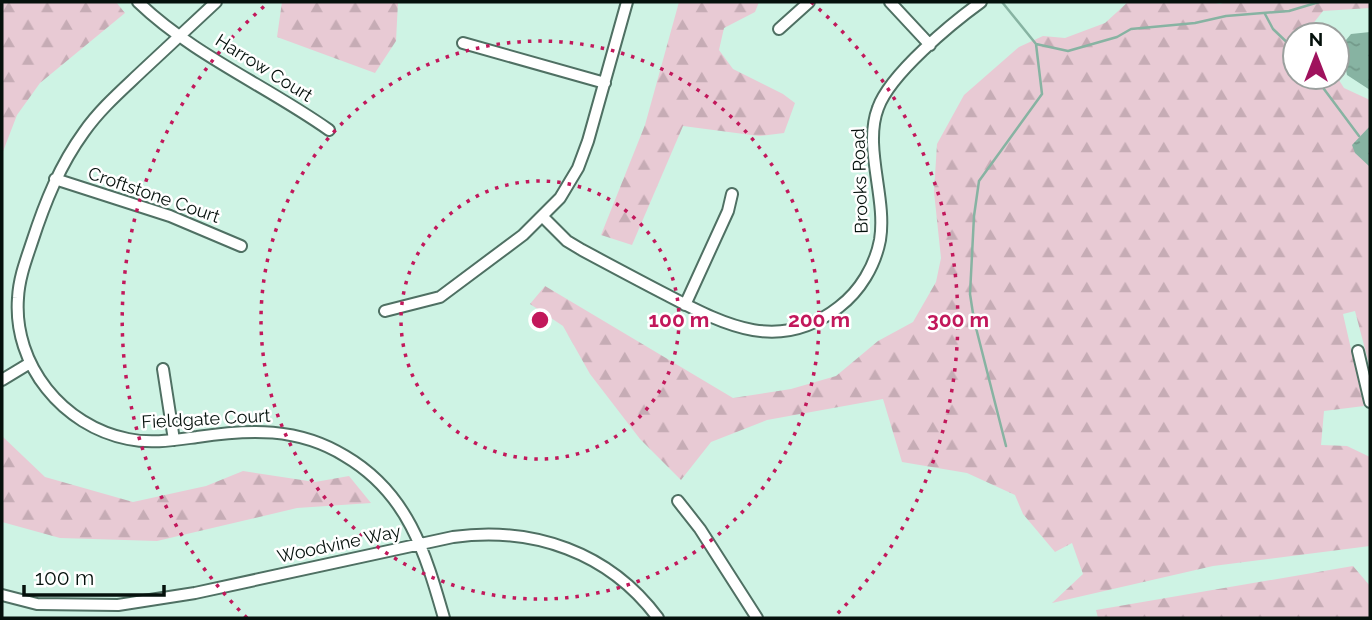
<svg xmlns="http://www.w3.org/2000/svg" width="1372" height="620" font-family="Raleway,sans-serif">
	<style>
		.forest { fill: url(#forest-firs) }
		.water { fill: url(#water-ripples) }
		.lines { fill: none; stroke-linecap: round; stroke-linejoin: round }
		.stream { stroke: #87b3a2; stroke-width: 2.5 }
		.street-casing { stroke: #4f7063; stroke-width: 14 }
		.street { stroke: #fff; stroke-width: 10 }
		.ring { fill: none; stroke: #c2185b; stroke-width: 3.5; stroke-dasharray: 3.5 7 }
		.labels { text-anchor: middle; stroke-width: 5; stroke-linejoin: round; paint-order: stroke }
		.street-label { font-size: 18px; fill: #05110c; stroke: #fff }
		.centre { fill: #c2185b; stroke: #fff; stroke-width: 3.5 }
		.ring-label { font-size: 21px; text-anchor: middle; font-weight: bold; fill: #c2185b; stroke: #fff; stroke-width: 5; stroke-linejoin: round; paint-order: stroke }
	</style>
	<defs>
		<pattern id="forest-firs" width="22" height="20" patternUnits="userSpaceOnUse" patternTransform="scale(1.75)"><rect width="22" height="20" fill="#e8cad4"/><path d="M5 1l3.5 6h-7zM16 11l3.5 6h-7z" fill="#c6acb5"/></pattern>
		<pattern id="water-ripples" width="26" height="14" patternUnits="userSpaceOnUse" patternTransform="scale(1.75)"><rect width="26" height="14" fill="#87b3a2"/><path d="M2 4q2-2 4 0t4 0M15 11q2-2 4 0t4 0" fill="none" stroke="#73998a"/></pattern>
	</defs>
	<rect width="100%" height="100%" fill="#cef3e4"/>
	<!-- forest -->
	<path class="forest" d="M2,2H116L125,13L40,83L17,115L2,154Z
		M282,2H398L396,41L375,73L277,37Z
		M679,2H759L755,12L724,28L719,50L733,69L783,94L795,103L784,133L759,136L683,126L632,245L601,235L645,125Z
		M1128,2H1211L1220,4L1226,2H1370V8L1323,11L1308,30L1311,35H1295V77H1337L1344,88L1370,100V368L1355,311L1343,314L1364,406L1324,411L1321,445L1347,446L1370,457V546L1213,566L1052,603L1083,574L1072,543L1055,552L1023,514L1015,495L967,473L902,462L883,399L767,420L711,442L681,480L640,439L590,374L563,326L530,304L545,286L733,398L791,389L836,376L878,341L913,322L936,282L941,258L934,192L937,144L964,95L1019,47L1043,36L1065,38L1105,23Z
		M2,436L45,477L133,502L206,486L243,471L315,482L349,476L371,503L297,508L157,541L60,538L2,522Z
		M1353,566L1370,586V618H1098L1096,610Z"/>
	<!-- water -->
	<path class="water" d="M1370,32V90L1347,75L1341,46L1351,34Z
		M1370,126V167L1355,153L1352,145Z"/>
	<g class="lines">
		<!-- stream -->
		<path class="stream" d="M1002,2L1036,44L1042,94L979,181L974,216L970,294L974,320L1006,446
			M1265,14L1273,29L1295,50
			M1036,44L1068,51L1117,37L1131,29L1195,23L1226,16L1289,11L1319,2
			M1315,77L1359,136"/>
		<defs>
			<path id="street" d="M138,2C193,55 267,86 329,130
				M216,2C191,25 167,48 142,71C122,90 100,109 84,132C60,165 45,202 32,242C26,260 19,278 18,298C13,365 63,426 128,439C151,444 174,440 197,437C249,429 298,427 345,456C408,493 425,552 444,618
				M890,2L930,45
				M779,29L809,2
				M463,43L605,83
				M55,179L170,216L241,246
				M543,217L567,241L582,250C610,265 638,280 667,295C725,325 779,354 839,307C860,291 875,266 880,240C887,198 863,147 878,108C890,74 952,23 981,2
				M685,305L728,211L732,194
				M385,311L440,297L523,235L560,198L578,168L588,141L627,2
				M1358,351L1370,402
				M163,369L174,440
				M2,380L30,363
				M678,501L700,529L757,618
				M2,595L37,604L118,605L195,593L453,537C533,526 609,552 658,618"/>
		</defs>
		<!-- street casing -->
		<use href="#street" class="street-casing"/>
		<!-- street -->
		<use href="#street" class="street"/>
	</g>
	<!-- distance rings -->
	<g class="ring">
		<circle cx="540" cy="320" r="139"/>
		<circle cx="540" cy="320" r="279"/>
		<path d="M247 618A418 418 0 0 1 269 2M811 2A418 418 0 0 1 833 618"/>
	</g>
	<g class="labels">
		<!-- street labels -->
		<g class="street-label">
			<text transform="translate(264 68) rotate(32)" y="6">Harrow Court</text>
			<text transform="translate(860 181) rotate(-92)" y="6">Brooks Road</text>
			<text transform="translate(154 195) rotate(19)" y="6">Croftstone Court</text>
			<text transform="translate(206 419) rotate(-3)" y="6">Fieldgate Court</text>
			<text transform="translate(339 544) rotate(-12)" y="6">Woodvine Way</text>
		</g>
	</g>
	<circle cx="540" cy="320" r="10" class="centre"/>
	<g class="ring-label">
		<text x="679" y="327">100 m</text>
		<text x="819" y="327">200 m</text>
		<text x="958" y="327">300 m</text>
	</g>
	<!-- border -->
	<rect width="1372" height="620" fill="none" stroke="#05110c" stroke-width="7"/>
	<!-- north arrow -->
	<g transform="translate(1316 56)"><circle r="33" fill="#ffffff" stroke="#9ba09e" stroke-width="2"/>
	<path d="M0-5L12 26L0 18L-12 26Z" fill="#9f125d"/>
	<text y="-10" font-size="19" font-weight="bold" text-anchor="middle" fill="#05110c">N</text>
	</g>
	<!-- scale -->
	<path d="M24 585v10h140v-10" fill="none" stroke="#05110c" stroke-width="3.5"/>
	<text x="35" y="585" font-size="21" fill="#05110c" stroke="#ffffff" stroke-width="5" paint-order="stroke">100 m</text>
</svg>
